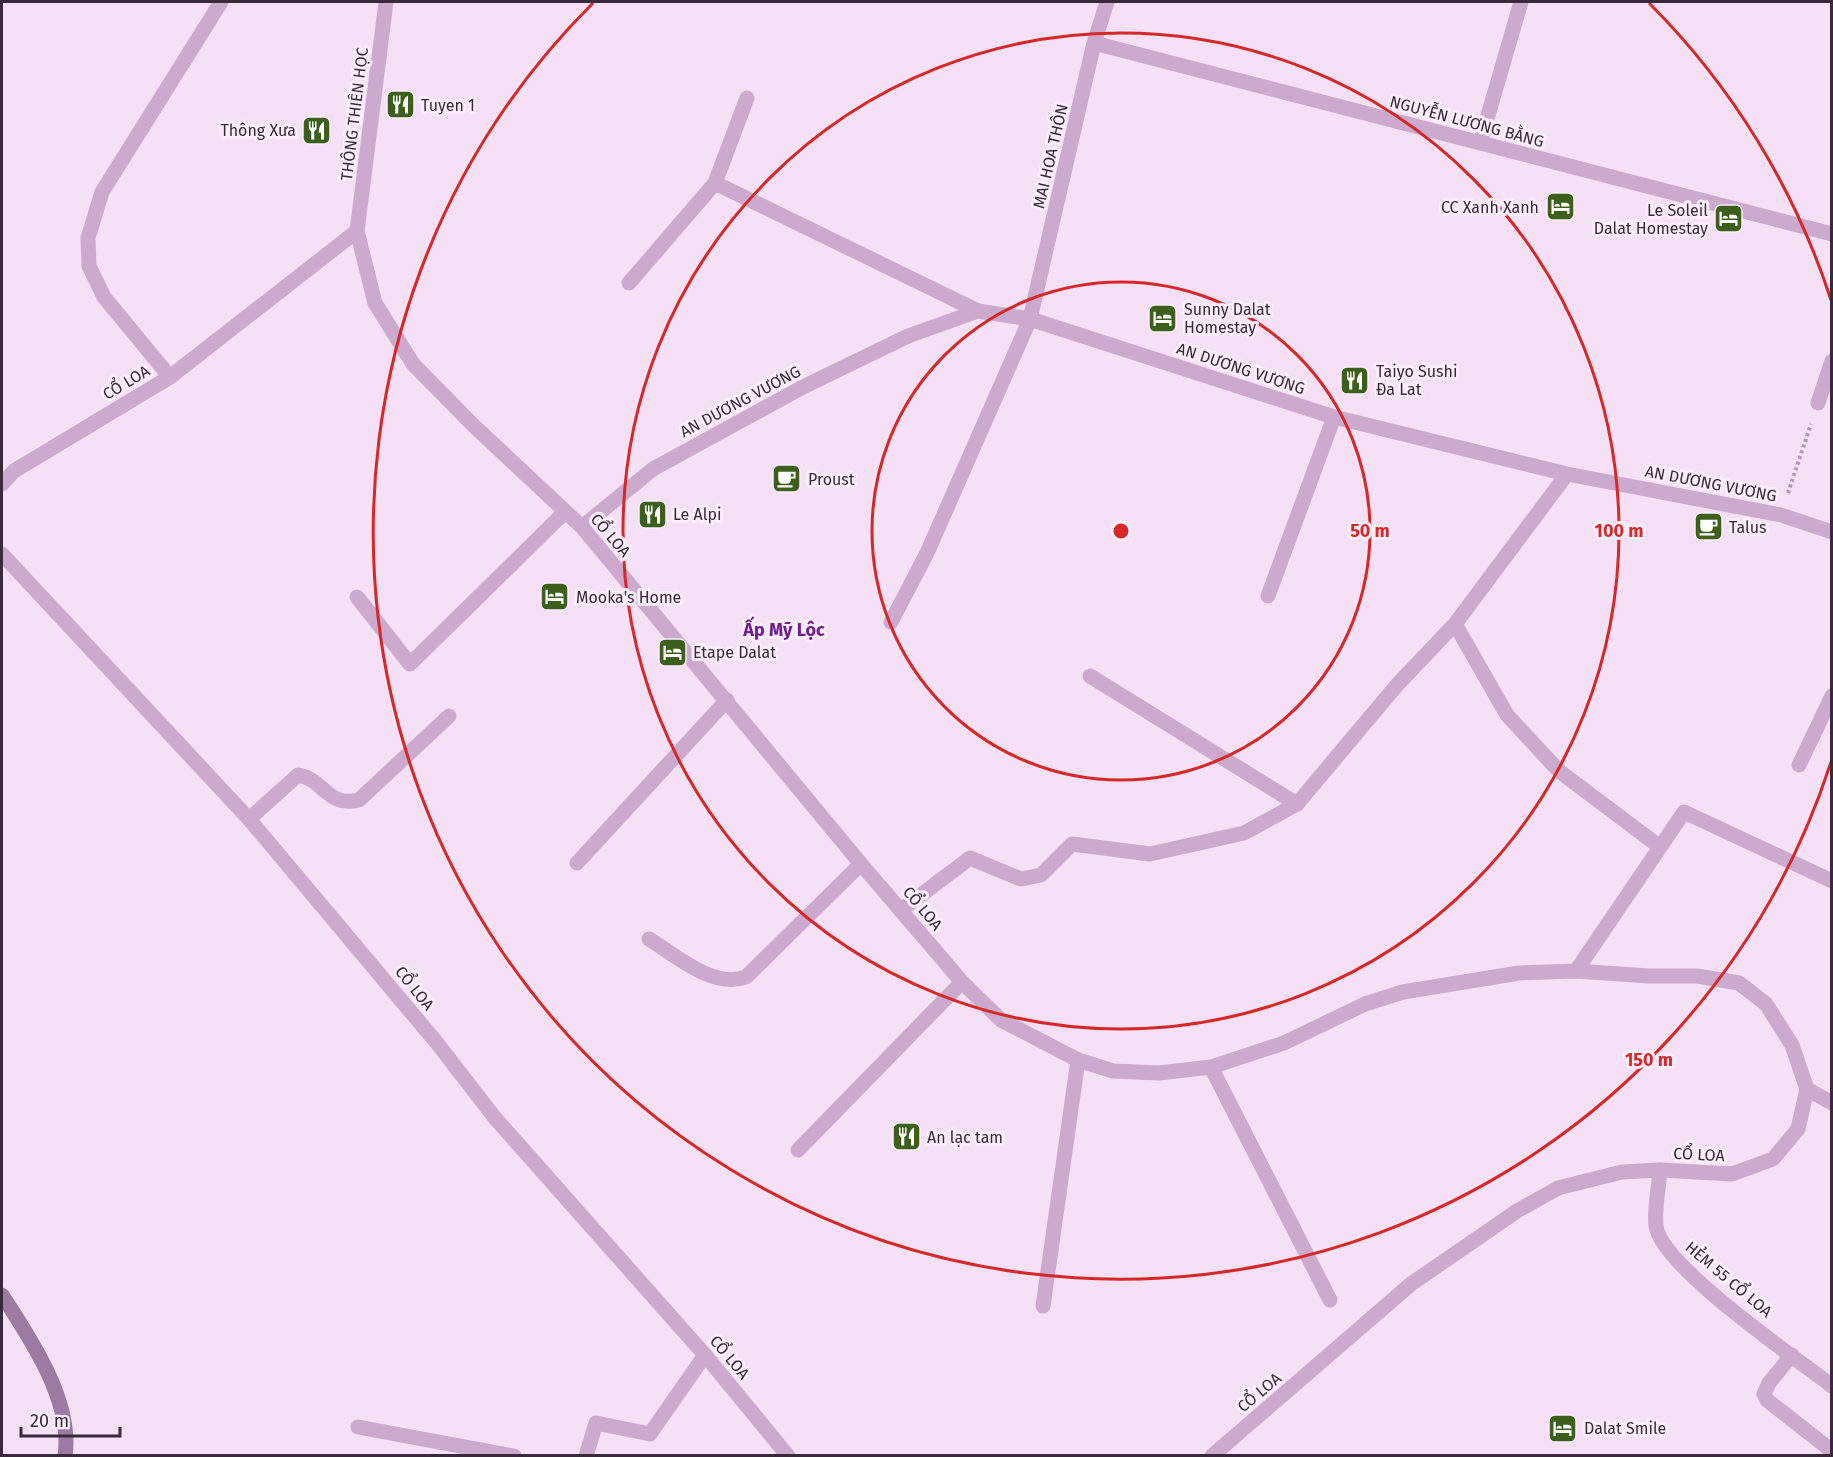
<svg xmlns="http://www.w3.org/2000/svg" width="1833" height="1457" font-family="'Fira Sans',sans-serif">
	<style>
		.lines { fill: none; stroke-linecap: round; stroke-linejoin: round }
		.path { stroke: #b694ba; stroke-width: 4; stroke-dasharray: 3 3; stroke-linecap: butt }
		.lane { stroke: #cbaace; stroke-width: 15 }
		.street { stroke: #cbaace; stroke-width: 15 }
		.secondary { stroke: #9c7ba2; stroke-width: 15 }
		.ring { fill: none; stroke: #d62828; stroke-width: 3 }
		.labels { text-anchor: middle; stroke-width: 6; stroke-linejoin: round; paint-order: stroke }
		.poi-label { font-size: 16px; fill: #382a3b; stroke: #fbedfb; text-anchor: start }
		.street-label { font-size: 16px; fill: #382a3b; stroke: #fbedfb }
		.neighbourhood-label { font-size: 18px; font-weight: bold; fill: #6e1e90; stroke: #fbedfb }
		.centre { fill: #d62828; stroke: #fbedfb; stroke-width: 3 }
		.ring-label { font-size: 18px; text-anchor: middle; font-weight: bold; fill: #d62828; stroke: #fbedfb; stroke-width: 6; stroke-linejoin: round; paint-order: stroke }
	</style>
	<rect width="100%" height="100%" fill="#f5e0f5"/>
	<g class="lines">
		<!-- path -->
		<path class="path" d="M1788,493L1811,424"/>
		<!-- lane -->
		<path class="lane" d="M715,183L978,311
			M629,283L715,183L747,98
			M1268,596L1334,417
			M357,597L410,664L565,512
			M891,622L927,553L1030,319
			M1455,624L1507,715L1559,771L1660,847
			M1090,676L1297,804
			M1799,765L1832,696
			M249,819L298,775C324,779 327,808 359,800L449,716
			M577,863L727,700
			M649,939C677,956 713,989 746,977L861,864
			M1576,971L1684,812L1832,881
			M1807,1089L1832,1103
			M798,1150L962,982
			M1660,1170C1659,1188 1654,1208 1656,1226C1661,1266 1796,1358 1832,1386
			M1043,1306L1078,1060
			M1792,1355L1769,1383L1764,1394L1767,1400L1832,1451
			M358,1427L514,1456
			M586,1456L596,1423L650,1434L705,1355"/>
		<!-- street -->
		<path class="street" d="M386,2L357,231L375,303L413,364L473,425L582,527L861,864L962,982L1001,1020L1078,1060L1113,1071L1159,1073L1211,1067L1284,1043L1365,1004L1403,992L1519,973L1576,971L1649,976H1697L1739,983L1766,1004L1792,1045L1807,1089L1798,1129L1773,1159L1732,1174L1660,1170L1622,1172L1558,1188L1517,1211L1411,1284L1212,1456
			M1094,43L1832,234
			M1480,143L1521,2
			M1030,319L1094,43L1107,2
			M170,377L104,297L89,266L88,238L102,192L221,2
			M1818,403L1832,361
			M2,484L14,471L170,377L357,231
			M582,527L653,469L803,387L908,336L978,311L1030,319L1334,417L1567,474L1781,515L1832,532
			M2,554L249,819L437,1043L495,1118L705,1355L788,1456
			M901,910L970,858L1021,879L1041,875L1072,844L1150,854L1244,833L1297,804L1397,685L1455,624L1567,474
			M1211,1067L1330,1300"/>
		<!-- secondary -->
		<path class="secondary" d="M2,1295C30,1338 73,1401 65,1456"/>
	</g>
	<!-- distance rings -->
	<g class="ring">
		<circle cx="1121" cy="531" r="249"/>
		<circle cx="1121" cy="531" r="498"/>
		<path d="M1831 762A747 747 0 1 1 593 3M1649 3A747 747 0 0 1 1831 300"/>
	</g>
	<!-- icons -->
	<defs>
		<symbol id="restaurant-square" viewBox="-11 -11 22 22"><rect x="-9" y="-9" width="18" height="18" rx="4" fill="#3c601c" stroke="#fbedfb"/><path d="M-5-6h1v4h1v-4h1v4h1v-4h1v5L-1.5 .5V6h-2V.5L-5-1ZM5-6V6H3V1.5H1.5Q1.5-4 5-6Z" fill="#fff"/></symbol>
		<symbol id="hotel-square" viewBox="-11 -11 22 22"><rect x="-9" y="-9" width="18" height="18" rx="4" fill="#3c601c" stroke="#fbedfb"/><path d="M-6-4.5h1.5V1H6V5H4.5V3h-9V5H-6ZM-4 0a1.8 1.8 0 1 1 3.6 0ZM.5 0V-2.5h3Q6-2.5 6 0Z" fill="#fff"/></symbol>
		<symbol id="cafe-square" viewBox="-11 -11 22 22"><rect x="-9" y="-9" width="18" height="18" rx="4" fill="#3c601c" stroke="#fbedfb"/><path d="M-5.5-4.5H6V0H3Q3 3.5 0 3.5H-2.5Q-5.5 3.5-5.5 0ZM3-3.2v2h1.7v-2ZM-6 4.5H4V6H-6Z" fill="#fff"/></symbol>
	</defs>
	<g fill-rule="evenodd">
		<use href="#restaurant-square" x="384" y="88" width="33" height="33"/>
		<use href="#restaurant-square" x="300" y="114" width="33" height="33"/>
		<use href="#hotel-square" x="1544" y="190" width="33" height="33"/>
		<use href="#hotel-square" x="1712" y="202" width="33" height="33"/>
		<use href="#hotel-square" x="1146" y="302" width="33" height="33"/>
		<use href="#restaurant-square" x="1338" y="364" width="33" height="33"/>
		<use href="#cafe-square" x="770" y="462" width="33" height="33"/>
		<use href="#restaurant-square" x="636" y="498" width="33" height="33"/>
		<use href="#cafe-square" x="1692" y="510" width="33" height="33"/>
		<use href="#hotel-square" x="538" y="580" width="33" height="33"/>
		<use href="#hotel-square" x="656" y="636" width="33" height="33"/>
		<use href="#restaurant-square" x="890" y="1120" width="33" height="33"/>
		<use href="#hotel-square" x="1546" y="1412" width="33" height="33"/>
	</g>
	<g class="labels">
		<!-- poi labels -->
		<g class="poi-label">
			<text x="421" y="111">Tuyen 1</text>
			<text x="296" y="136" text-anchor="end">Thông Xưa</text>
			<text x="1539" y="213" text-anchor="end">CC Xanh Xanh</text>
			<text x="1708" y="216" text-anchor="end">Le Soleil<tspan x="1708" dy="18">Dalat Homestay</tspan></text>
			<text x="1184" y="315">Sunny Dalat<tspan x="1184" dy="18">Homestay</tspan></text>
			<text x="1376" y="377">Taiyo Sushi<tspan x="1376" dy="18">Đa Lat</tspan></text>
			<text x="808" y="485">Proust</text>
			<text x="673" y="520">Le Alpi</text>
			<text x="1729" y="533">Talus</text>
			<text x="576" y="603">Mooka's Home</text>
			<text x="693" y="658">Etape Dalat</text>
			<text x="927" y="1143">An lạc tam</text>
			<text x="1584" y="1434">Dalat Smile</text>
		</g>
		<!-- street labels -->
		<g class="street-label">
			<text transform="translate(354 114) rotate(-83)" y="6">THÔNG THIÊN HỌC</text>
			<text transform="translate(1467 121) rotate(15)" y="6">NGUYỄN LƯƠNG BẰNG</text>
			<text transform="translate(1050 156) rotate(-77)" y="6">MAI HOA THÔN</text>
			<text transform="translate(1241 368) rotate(18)" y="6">AN DƯƠNG VƯƠNG</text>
			<text transform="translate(126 382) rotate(-31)" y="6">CỔ LOA</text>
			<text transform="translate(740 401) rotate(-28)" y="6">AN DƯƠNG VƯƠNG</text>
			<text transform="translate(1711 483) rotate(11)" y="6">AN DƯƠNG VƯƠNG</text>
			<text transform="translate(611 535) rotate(49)" y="6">CỔ LOA</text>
			<text transform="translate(923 908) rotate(50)" y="6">CỔ LOA</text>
			<text transform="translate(415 988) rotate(51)" y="6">CỔ LOA</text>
			<text transform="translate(1699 1154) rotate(3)" y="6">CỔ LOA</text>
			<text transform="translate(1729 1279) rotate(40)" y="6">HẺM 55 CỔ LOA</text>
			<text transform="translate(730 1357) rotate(50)" y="6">CỔ LOA</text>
			<text transform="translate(1259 1392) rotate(-40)" y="6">CỔ LOA</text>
		</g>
		<!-- neighbourhood labels -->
		<g class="neighbourhood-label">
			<text x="784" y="636">Ấp Mỹ Lộc</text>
		</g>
	</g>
	<circle cx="1121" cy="531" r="9" class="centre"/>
	<g class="ring-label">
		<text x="1370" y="537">50 m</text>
		<text x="1619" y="537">100 m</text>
		<text x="1649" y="1066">150 m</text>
	</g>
	<!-- border -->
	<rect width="1833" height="1457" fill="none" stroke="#382a3b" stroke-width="6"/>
	<!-- scale -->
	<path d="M21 1427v9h99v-9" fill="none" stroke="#382a3b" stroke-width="3"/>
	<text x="30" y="1427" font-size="18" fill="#382a3b" stroke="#fbedfb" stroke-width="4.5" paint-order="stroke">20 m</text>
</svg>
